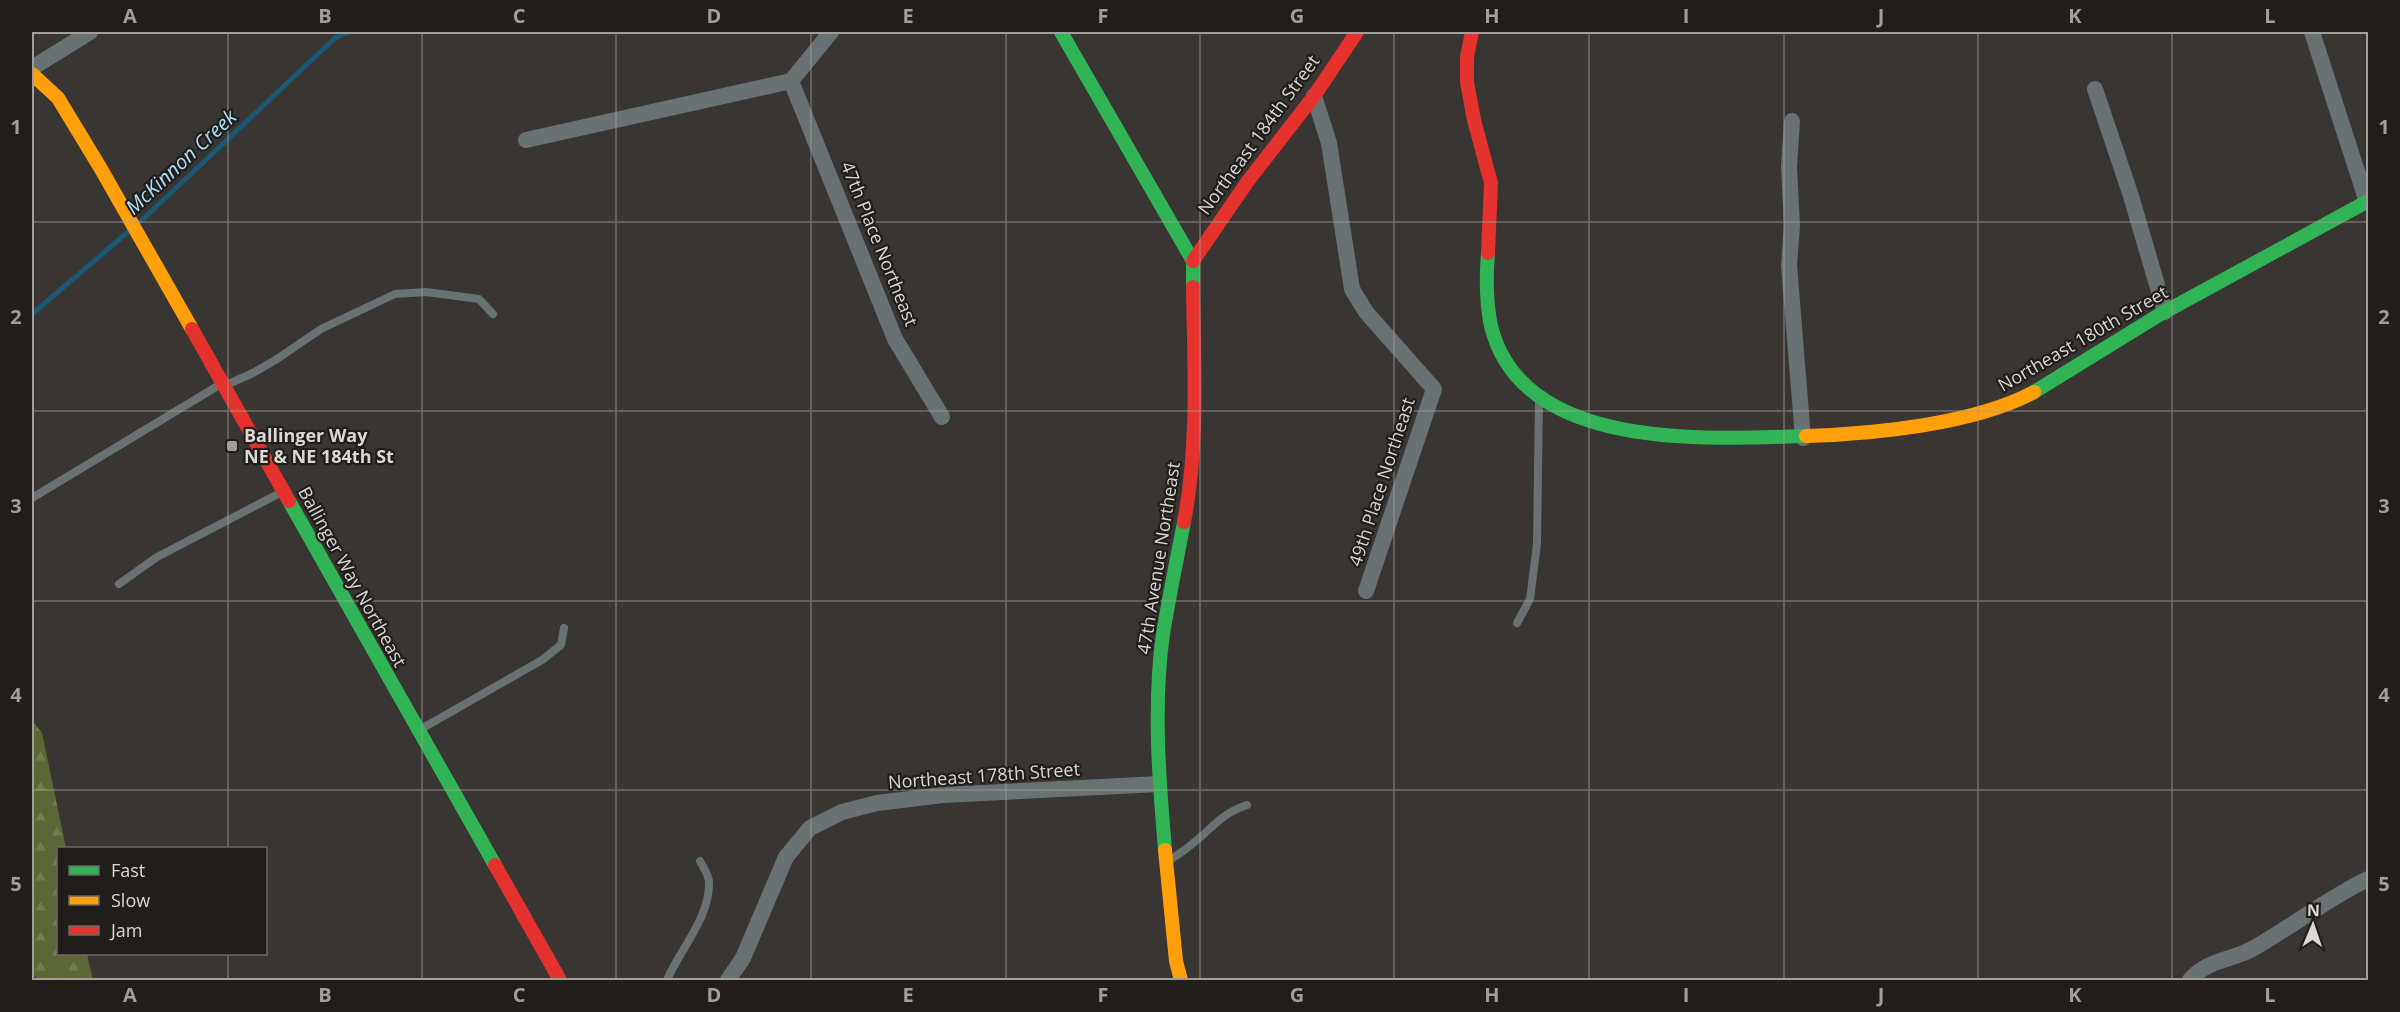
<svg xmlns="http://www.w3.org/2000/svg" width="2400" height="1012" font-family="'Open Sans',sans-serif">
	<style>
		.forest { fill: url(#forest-firs) }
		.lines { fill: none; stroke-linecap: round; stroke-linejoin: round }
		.stream { stroke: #1a5874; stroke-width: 5 }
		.lane { stroke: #687272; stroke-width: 8 }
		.street { stroke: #687272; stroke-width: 16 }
		.fast { stroke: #30b455; stroke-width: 14 }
		.slow { stroke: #ff9f0a; stroke-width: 14 }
		.jam { stroke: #e5322d; stroke-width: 14 }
		.grid { fill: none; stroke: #a29f9b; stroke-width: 1.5; stroke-opacity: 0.55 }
		.poi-dot { fill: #a29f9b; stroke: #201d1b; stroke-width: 2 }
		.labels { text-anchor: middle; stroke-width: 4.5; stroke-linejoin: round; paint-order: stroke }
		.street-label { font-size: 18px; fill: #dbd8d4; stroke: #201d1b }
		.poi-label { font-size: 18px; font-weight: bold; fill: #dbd8d4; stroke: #201d1b; text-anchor: start }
		.water-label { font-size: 20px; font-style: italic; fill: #ace0fd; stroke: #201d1b }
		.neatline { fill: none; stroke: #a29f9b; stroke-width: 2 }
		.grid-label { font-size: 20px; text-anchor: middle; font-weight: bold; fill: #a29f9b }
	</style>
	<defs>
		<pattern id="forest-firs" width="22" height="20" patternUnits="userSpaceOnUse" patternTransform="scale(1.5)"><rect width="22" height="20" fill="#5b6735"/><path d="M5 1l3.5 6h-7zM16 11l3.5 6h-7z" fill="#727c51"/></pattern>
	</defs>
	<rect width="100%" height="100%" fill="#383532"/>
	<!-- forest -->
	<path class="forest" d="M32,720L42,733L66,848H58V954H87L93,980H42L32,975Z"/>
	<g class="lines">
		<!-- stream -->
		<path class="stream" d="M140,222L335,38L349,32
			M32,314L128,232"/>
		<!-- lane -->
		<path class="lane" d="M226,385L253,373L277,359L321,329L395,294L426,292L479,299L493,314
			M32,498L221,384
			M119,584L157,557L280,493
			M1517,623L1530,599L1537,544L1539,398
			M421,729L542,660L561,645L564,628
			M1170,860C1179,854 1188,848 1197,840C1216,824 1223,813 1247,805
			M667,980C680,949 710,918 709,882C709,875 703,867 700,861"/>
		<!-- street -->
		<path class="street" d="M2312,32L2367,202
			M32,68L90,32
			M791,81L831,32
			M2095,89L2131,196L2165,312
			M1314,96L1329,143L1352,289L1366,312L1434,389L1366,591
			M1792,121L1789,167L1792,226L1789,265L1803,438
			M526,140L791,81L895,339L942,417
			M728,980L743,958L786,857L810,828L842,812L877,803L943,795L1159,784
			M2190,980C2208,959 2231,961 2254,948C2293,926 2328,898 2368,879"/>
		<!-- fast -->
		<path class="fast" d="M1061,32L1193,261V287
			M1488,253C1486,277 1486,302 1491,326C1522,452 1707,439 1806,436
			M2034,392L2159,315L2368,201
			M289,501L495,865
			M1165,850C1159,779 1153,705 1163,634C1169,597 1177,559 1184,522"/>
		<!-- slow -->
		<path class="slow" d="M32,74L58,98L101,169L192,329
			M1806,436C1874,434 1975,424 2034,392
			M1165,850L1176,961L1181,980"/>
		<!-- jam -->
		<path class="jam" d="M1472,32L1467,57V82L1474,120L1491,183L1488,253
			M1193,261L1248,181L1314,96L1357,32
			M192,329L289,501
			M1184,522C1199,444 1194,365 1193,287
			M495,865L560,980"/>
	</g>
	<!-- grid -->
	<path class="grid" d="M228,32V848M422,32V980M616,32V980M811,32V980M1006,32V980M1200,32V980M1394,32V980M1589,32V980M1784,32V980M1978,32V980M2172,32V980M32,222H2368M32,411H2368M32,601H2368M32,790H2368M228,954V980"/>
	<!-- markers -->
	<rect class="poi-dot" x="226" y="440" width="12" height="12" rx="3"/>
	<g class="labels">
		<!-- street labels -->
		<g class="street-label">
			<text transform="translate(1259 135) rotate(-54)" y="6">Northeast 184th Street</text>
			<text transform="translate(879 244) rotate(68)" y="6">47th Place Northeast</text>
			<text transform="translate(2083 339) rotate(-30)" y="6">Northeast 180th Street</text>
			<text transform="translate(1382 482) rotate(-72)" y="6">49th Place Northeast</text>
			<text transform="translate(1159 558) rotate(-81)" y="6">47th Avenue Northeast</text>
			<text transform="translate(352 577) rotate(61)" y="6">Ballinger Way Northeast</text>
			<text transform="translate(984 776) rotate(-4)" y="6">Northeast 178th Street</text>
		</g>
		<!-- poi labels -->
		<g class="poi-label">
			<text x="244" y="442">Ballinger Way<tspan x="244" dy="21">NE &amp; NE 184th St</tspan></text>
		</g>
		<!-- water labels -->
		<g class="water-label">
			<text transform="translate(181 162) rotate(-43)" y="7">McKinnon Creek</text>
		</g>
	</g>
	<!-- border -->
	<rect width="2400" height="1012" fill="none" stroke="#201d1b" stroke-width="66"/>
	<!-- legend -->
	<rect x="57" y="847" width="210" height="108" fill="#201d1b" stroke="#6b6865" stroke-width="1.5"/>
	<rect x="69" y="866" width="30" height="9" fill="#30b455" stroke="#6b6865" stroke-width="1.5"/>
	<text x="111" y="877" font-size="18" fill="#dbd8d4">Fast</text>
	<rect x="69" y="896" width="30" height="9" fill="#ff9f0a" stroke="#6b6865" stroke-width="1.5"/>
	<text x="111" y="907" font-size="18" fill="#dbd8d4">Slow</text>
	<rect x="69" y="926" width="30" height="9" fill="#e5322d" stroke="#6b6865" stroke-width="1.5"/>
	<text x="111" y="937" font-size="18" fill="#dbd8d4">Jam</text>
	<!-- north arrow -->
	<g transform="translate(2313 925) rotate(2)" stroke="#201d1b" stroke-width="4.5" paint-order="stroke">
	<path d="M0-4.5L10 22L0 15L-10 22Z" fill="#dbd8d4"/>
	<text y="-9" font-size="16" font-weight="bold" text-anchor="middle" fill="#dbd8d4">N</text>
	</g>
	<rect x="33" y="33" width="2334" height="946" class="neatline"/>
	<g class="grid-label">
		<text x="130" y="23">A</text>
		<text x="325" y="23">B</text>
		<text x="519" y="23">C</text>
		<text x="714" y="23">D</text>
		<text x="908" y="23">E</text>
		<text x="1103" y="23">F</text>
		<text x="1297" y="23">G</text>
		<text x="1492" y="23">H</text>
		<text x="1686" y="23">I</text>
		<text x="1881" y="23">J</text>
		<text x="2075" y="23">K</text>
		<text x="2270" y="23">L</text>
		<text x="16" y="134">1</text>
		<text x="2384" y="134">1</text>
		<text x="16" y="324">2</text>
		<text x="2384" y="324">2</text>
		<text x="16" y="513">3</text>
		<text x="2384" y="513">3</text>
		<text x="16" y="702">4</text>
		<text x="2384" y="702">4</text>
		<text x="16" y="891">5</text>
		<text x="2384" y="891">5</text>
		<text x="130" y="1002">A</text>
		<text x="325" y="1002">B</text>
		<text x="519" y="1002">C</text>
		<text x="714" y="1002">D</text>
		<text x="908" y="1002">E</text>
		<text x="1103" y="1002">F</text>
		<text x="1297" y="1002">G</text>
		<text x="1492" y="1002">H</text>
		<text x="1686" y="1002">I</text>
		<text x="1881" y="1002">J</text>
		<text x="2075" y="1002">K</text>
		<text x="2270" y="1002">L</text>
	</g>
</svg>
